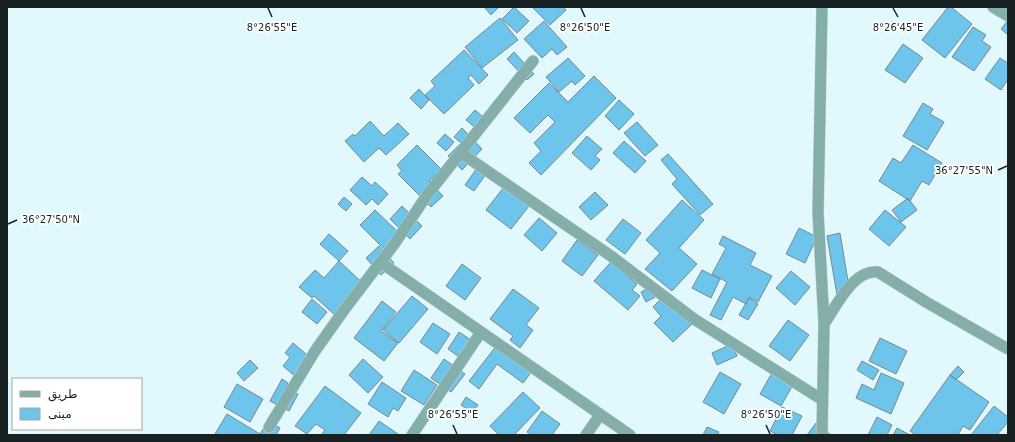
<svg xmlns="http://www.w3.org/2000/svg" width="1015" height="442" font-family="'DejaVu Sans',Vazirmatn,sans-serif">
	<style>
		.building { fill: #6ec5eb; stroke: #778992 }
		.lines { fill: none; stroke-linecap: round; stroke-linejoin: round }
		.minor-casing { stroke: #bdd1d5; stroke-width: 12 }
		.minor { stroke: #84aeaa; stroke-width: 11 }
		.ticks { fill: none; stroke: #192223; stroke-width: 1.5 }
		.ticks-label { font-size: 10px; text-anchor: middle; fill: #192223; stroke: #fff; stroke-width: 3.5; stroke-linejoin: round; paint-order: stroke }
	</style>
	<rect width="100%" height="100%" fill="#e1f8fc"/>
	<!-- building -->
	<path class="building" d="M484,7H499L491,15Z
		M514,7L529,21L517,33L502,19Z
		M532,7H563L566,10L550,25Z
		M948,7H951L972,24L945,58L922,40Z
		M500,18L518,40L482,68L465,47Z
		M1008,20V35L1001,29Z
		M544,21L567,47L557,55L552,49L542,58L524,39Z
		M973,27L986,35L982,41L991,47L974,71L952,57Z
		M903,44L923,58L905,83L885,70Z
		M464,50L488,75L479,84L471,75L468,78L474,85L444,114L425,95L435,86L431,81Z
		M514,52L534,74L527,80L507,59Z
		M568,58L585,76L575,85L572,81L559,92L546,77Z
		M1000,58L1008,63V79L1001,90L985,79Z
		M594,76L616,98L541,175L529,163L541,151L534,143L555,122L548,115L530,133L514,118L549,83L568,102Z
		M419,89L429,100L421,109L410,98Z
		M619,100L634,114L619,130L605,116Z
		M923,103L933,109L930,114L944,122L927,150L903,136Z
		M475,110L490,123L482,133L466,120Z
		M370,121L384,136L398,123L409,134L386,155L379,148L364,162L345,141L353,134L355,136Z
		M637,122L658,145L645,156L624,133Z
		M462,128L482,149L462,170L448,156L461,143L454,137Z
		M445,134L454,142L446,151L437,143Z
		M587,136L602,149L595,156L600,160L591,170L572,153Z
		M624,141L646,161L635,173L613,153Z
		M417,145L441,169L429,181L443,196L431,207L398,174L402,171L397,165Z
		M913,145L942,163L929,185L922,181L910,201L879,181L893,158L901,163Z
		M668,154L713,204L700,215L672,184L677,179L661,160Z
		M477,168L486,174L474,191L465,185Z
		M362,177L372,186L375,182L388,194L378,205L372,199L366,205L350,190Z
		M504,187L529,206L511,229L486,210Z
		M595,192L608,205L591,220L579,207Z
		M344,197L352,204L346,211L338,204Z
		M908,198L917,210L901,222L892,210Z
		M682,200L704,220L679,248L697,264L672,291L645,269L660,253L646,240Z
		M402,206L422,226L410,239L390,219Z
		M375,210L399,233L384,249L360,225Z
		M885,210L906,227L889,246L869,229Z
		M539,218L557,233L542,251L524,235Z
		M623,219L641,233L625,254L606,240Z
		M799,228L817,237L805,263L786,254Z
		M840,233L850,293L837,295L827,236Z
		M329,234L348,251L339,261L320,244Z
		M723,236L756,253L750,265L772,276L758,302L749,297L746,304L733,297L721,320L710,315L727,282L712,274L726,248L719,244Z
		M577,240L598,255L582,276L562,261Z
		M379,246L394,263L381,275L366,258Z
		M339,261L366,286L337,317L314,296L312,298L299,287L315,270L324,278Z
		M611,262L637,284L632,290L640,296L628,310L594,281Z
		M462,264L481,278L465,300L446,286Z
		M702,270L720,279L711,298L692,288Z
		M791,271L810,287L795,305L776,288Z
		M652,286L657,296L646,302L641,292Z
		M513,289L539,308L526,325L533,330L520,348L510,340L513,336L490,319Z
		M665,295L693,323L673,342L654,323L661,316L653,307Z
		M412,296L428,309L399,343L383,330Z
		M749,298L758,304L748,320L739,315Z
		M312,299L327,312L317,324L302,312Z
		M382,301L396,312L381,331L398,343L384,361L354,338Z
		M788,320L809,335L790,361L769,346Z
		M433,323L450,334L437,354L420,342Z
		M459,332L477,344L465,361L448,349Z
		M880,338L907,351L896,374L869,361Z
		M293,343L313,360L297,378L283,366L290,357L285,353Z
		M732,344L737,356L717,365L712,353Z
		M497,345L532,371L523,383L497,364L479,389L469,381Z
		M363,359L383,377L368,393L349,375Z
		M444,359L465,374L451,392L431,378Z
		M250,360L258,368L244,381L237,373Z
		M862,361L879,370L873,380L857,370Z
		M958,366L964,372L956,380L950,375Z
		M414,370L437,385L424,405L401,391Z
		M773,371L794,383L781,406L760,394Z
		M720,372L741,384L724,414L703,402Z
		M881,373L904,383L891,414L856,398L862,384L874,390Z
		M950,375L989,402L970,430L963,426L958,435H916L910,431Z
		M282,379L288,383L286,387L298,394L289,411L270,401Z
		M382,382L406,398L398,411L393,408L388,417L368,404Z
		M237,384L263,399L250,422L224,407Z
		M325,386L361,413L344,435H321L325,430L316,424L307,434L295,426Z
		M523,392L540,408L514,435H499L490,426Z
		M466,397L478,405L472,413L461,405Z
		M994,406L1008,417V422L997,435H971Z
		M782,407L802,416L792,435H778L770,431Z
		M542,411L560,424L552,435H531L527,432Z
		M227,414L260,434L268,421L280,428L276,435H217L215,434Z
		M877,417L892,425L887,435H868Z
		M379,421L398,434V435H369Z
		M816,423L831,435H807Z
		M707,427L719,432L717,435H703Z
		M897,428L910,435H893Z"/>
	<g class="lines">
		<defs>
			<path id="minor" d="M993,7L1008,16
				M461,153L611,256L694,319L821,399
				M380,262L630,435
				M824,324C836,307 853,269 878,272L926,302L1008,349
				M269,427L315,351L344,310L395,243L427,195L533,61
				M412,435L481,332
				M586,435L600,415
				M822,435L824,324L818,212L822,7"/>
		</defs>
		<!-- minor casing -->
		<use href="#minor" class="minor-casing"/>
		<!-- minor -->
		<use href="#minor" class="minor"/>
	</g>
	<!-- ticks -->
	<path class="ticks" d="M268,8L272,17M581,8L585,17M893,8L898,17M998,170L1007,166M8,224L17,220M453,425L457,434M766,425L770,434"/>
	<g class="ticks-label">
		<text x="272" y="31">8°26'55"E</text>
		<text x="585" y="31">8°26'50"E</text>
		<text x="898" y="31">8°26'45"E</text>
		<text x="964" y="174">36°27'55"N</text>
		<text x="51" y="223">36°27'50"N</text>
		<text x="453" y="418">8°26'55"E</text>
		<text x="766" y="418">8°26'50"E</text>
	</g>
	<!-- border -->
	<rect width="1015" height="442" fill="none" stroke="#192223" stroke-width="16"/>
	<!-- legend -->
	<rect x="12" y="378" width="130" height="52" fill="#ffffff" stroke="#a3a7a7"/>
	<rect x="20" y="391" width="20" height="6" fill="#84aeaa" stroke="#a3a7a7"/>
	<text x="48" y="398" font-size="12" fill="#192223">طريق</text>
	<rect x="20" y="408" width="20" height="12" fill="#6ec5eb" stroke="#a3a7a7"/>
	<text x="48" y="418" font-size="12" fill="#192223">مبنى</text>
</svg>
